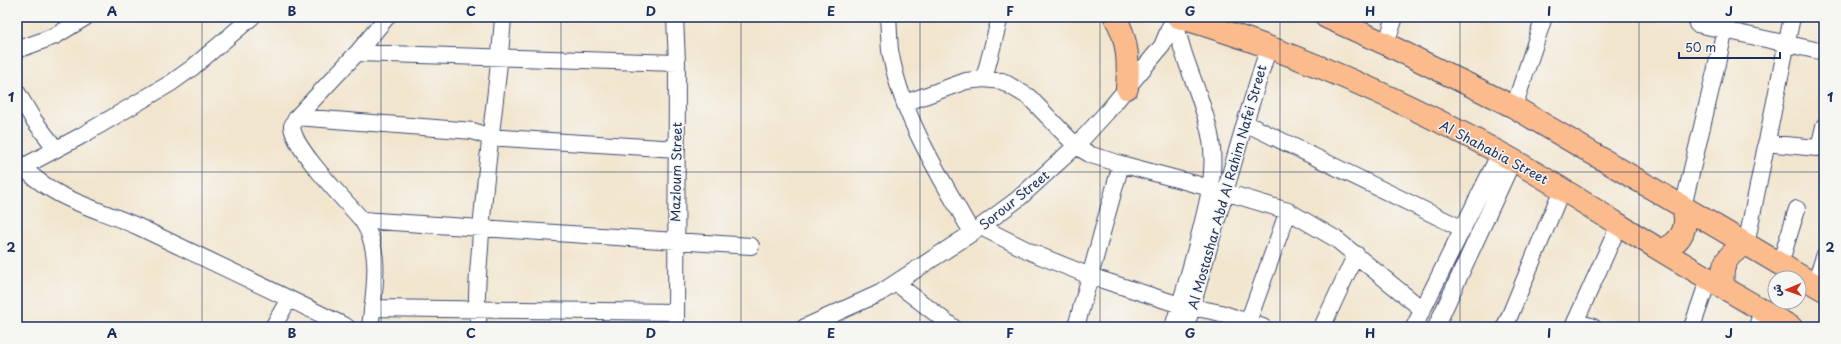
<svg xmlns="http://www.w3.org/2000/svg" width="1841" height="344" font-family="'Playpen Sans','Playpen Sans Arabic',sans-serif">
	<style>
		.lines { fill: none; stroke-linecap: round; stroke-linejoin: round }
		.minor-casing { stroke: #3b4a6f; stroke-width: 18 }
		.highway-casing { stroke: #3b4a6f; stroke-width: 24 }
		.minor { stroke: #fff; stroke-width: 16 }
		.highway { stroke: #fbbb8c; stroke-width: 22 }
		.grid { fill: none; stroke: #1b2f5e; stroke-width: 1; stroke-opacity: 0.55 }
		.labels { text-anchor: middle; stroke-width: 3; stroke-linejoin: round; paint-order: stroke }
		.street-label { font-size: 13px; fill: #1b2f5e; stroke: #f6f6f2 }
		.neatline { fill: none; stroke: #1b2f5e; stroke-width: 1.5 }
		.grid-label { font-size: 13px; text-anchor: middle; font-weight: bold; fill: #1b2f5e }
	</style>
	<rect width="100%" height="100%" fill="#f6f6f2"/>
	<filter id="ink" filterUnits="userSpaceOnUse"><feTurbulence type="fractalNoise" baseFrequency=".025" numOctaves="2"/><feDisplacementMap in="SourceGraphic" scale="8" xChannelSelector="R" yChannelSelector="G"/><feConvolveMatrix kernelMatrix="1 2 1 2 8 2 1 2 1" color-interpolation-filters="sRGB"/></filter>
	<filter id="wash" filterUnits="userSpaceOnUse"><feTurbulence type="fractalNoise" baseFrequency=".012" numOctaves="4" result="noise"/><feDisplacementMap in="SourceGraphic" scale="16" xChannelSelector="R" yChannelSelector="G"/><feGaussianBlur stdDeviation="0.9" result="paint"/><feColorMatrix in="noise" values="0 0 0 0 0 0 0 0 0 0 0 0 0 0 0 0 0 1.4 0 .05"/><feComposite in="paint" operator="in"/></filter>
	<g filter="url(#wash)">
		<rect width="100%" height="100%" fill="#f2e5ce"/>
	</g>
	<g filter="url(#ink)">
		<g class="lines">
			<defs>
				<path id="minor" d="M675,17L677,63L676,327
					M888,17C889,28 889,39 890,50C901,117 940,175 972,233
					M1697,24L1824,52
					M1386,44L1395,17
					M17,50L55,36L86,17
					M357,53L677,63
					M984,79L1000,17
					M17,92L33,119L56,149
					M905,103L966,81L984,79L1002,81L1029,97L1076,146L1091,155L1121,164L1225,192L1288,211L1336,239L1423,310
					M1514,107L1544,17
					M297,117L473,131L489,137L677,149
					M1245,123L1463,229
					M1766,143L1817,148L1820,144L1824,126
					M17,161C51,200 95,207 139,227C208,260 278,293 347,327
					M17,170L81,136L171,83L192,68L252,17
					M1683,207L1728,17
					M362,220L751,246
					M981,227L1033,253L1090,276L1180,305
					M1746,245L1792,17
					M1780,264L1797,209
					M896,283L953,327
					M1815,284L1824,257
					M1192,307L1221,313L1263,327
					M372,308L676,312
					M1576,321L1593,327
					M1248,322L1288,211
					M273,327L289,299
					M370,327C374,292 383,251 362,220C346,201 293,149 292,126L297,117L357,53L387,17
					M479,327C475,301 478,274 480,248C484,170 498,94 503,17
					M805,327L880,293L972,233L1018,199L1076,146L1107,112L1162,46L1174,17
					M1076,327L1121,164
					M1173,327C1183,296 1192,265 1200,233C1208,202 1216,172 1211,140C1204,97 1181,60 1175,17
					M1186,327L1245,123L1269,46
					M1322,327L1356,254
					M1414,327L1500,153
					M1436,327L1513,160
					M1505,327L1562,189
					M1573,327L1619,225
					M1692,327L1709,278
					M1757,327L1762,310"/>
				<path id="highway" d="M1115,17C1128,39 1129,63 1127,88
					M1178,17C1290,50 1397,97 1500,153C1540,174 1579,200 1618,224C1675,260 1733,293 1791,327
					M1326,17L1386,44L1514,107L1824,290
					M1661,250C1682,243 1689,227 1683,207
					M1724,288C1719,267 1727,253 1746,245"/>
			</defs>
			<!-- minor casing -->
			<use href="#minor" class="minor-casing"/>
			<!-- highway casing -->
			<use href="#highway" class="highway-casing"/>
			<!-- minor -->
			<use href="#minor" class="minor"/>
			<!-- highway -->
			<use href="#highway" class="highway"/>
		</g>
	</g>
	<!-- grid -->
	<path class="grid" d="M202,17V327M381,17V327M561,17V327M741,17V327M920,17V327M1100,17V327M1280,17V327M1460,17V327M1639,17V327M17,172H1824"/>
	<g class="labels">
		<!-- street labels -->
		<g class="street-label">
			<text transform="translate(1494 152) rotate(28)" y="5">Al Shahabia Street</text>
			<text transform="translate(676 172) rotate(-89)" y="5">Mazloum Street</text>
			<text transform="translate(1227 187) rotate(-74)" y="5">Al Mostashar Abd Al Rahim Nafei Street</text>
			<text transform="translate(1014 200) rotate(-39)" y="5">Sorour Street</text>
		</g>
	</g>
	<!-- margin -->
	<rect width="1841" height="344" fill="none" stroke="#f6f6f2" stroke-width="44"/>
	<!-- north arrow -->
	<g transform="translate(1787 290) rotate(268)"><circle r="19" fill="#f6f6f2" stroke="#9ea6b7"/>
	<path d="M0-3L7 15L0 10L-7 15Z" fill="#c8321e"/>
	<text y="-6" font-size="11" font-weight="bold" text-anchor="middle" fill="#1b2f5e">ش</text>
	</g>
	<!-- scale -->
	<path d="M1679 52v6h101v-6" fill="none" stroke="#1b2f5e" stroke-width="2"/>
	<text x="1685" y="52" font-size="12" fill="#1b2f5e" stroke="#f6f6f2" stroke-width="3" paint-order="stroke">50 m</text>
	<rect x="22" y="22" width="1797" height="300" class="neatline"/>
	<g class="grid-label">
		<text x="112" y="16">A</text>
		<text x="292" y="16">B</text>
		<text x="471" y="16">C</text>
		<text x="651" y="16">D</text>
		<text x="831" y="16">E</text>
		<text x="1010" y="16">F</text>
		<text x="1190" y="16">G</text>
		<text x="1370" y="16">H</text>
		<text x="1549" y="16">I</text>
		<text x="1729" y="16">J</text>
		<text x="11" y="102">1</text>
		<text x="1830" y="102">1</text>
		<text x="11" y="252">2</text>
		<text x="1830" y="252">2</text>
		<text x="112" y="338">A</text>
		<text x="292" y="338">B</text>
		<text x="471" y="338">C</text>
		<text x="651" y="338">D</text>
		<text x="831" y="338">E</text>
		<text x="1010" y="338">F</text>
		<text x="1190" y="338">G</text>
		<text x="1370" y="338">H</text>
		<text x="1549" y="338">I</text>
		<text x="1729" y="338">J</text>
	</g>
</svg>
